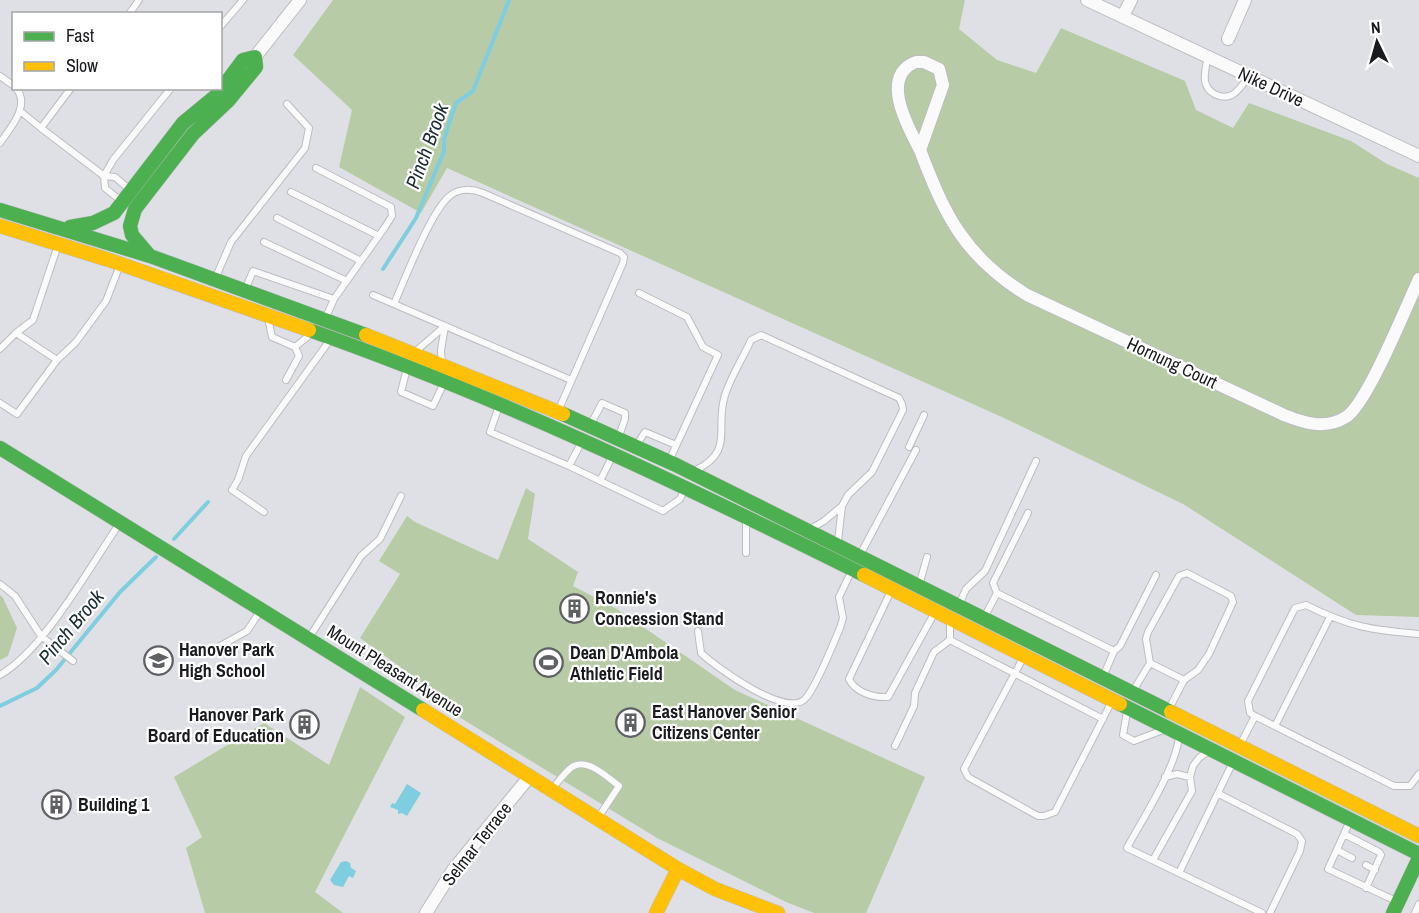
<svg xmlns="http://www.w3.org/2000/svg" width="1419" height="913" font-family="'Archivo Narrow',sans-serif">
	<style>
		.green { fill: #b7cca6 }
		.water { fill: #7ecedf }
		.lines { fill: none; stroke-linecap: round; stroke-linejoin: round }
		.stream { stroke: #7ecedf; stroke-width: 4 }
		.lane-casing { stroke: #bcbdc0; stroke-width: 8 }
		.street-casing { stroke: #bcbdc0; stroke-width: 14 }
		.fast-casing { stroke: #bcbdc0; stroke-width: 15 }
		.slow-casing { stroke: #bcbdc0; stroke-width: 15 }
		.lane { stroke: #fafafb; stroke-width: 6 }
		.street { stroke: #fafafb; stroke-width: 12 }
		.fast { stroke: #4caf50; stroke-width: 14 }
		.slow { stroke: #ffc107; stroke-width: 14 }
		.labels { text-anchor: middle; stroke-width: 4.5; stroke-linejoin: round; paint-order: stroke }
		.street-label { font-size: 18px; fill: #1a1b1e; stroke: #fff }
		.poi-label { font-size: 18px; font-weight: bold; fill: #1a1b1e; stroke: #fff; text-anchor: start }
		.water-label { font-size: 20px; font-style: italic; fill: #192d32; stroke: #fff }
	</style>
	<rect width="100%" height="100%" fill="#dfe0e5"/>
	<!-- green -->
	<path class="green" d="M333,0H965L959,29L997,60L1036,73L1061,28L1185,81L1196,110L1233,128L1249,103L1351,141L1387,164L1419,178V617L1356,615L1183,504L1004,418L447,168L421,213L339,167L352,110L293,55Z
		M526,488L535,494L528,539L578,572L573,586L617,609L735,690L925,777L866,913H814L786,902L657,838L446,709L448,701L360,638L400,574L379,561L407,516L415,522L498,560Z
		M0,595L3,598L17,628L8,656L0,660Z
		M360,687L405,717L315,892L343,913H205L186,848L202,837L174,777L264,723L329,765Z"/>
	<!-- water -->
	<path class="water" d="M407,784L421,793L407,816L402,813L398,814V810L390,807L392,803L395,804Z
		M346,861L350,863L351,868L356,871L353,878L349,876L343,887L334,885L330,880L341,862Z"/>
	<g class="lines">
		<!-- stream -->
		<path class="stream" d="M383,269L416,218L444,151V139L456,103L473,91L509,0
			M174,539L208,502
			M0,706L37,688L56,670L120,592L156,557"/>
		<defs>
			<path id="lane" d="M129,14L139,0
				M220,27L243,0
				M1208,57C1206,65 1204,74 1205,81C1207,93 1221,100 1232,95C1239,91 1244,83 1248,77
				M0,76L14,86
				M71,88L41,128L104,176L113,160L171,88
				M20,111L41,128
				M0,143C10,128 31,106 16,88
				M316,168L391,207L392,216L385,227L334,299
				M291,192L379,236
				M120,200L105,188L104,176L115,177L130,190
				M277,218L361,261
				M264,242L347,281
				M58,245L33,320L16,333L57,360L76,342L106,301L120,265
				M215,279L231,242L305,148L309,128L287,104
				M245,290L253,271L334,299L326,317
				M639,293L687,317L703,347L718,355L669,461
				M373,295L571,380
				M394,304C405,279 432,208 451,195C460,188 473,189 483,193L620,253L624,257L623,263L559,409
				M268,318L272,337L295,347L311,334
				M0,349L16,333
				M416,351L445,326
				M442,364L441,350L445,326
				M407,368L401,392L433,406L443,385
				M286,380L299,356L295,347
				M0,403L17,414L57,360
				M499,406L490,432L569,466L663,511L680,499L684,491
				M591,424L602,403L625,413V419L619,436
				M636,446L645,432L676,445
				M909,447L924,415
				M569,466L581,443
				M694,471C736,451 714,429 725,395C731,376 743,358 751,340L761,335L899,398L902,404L903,410L872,472L848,495L842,506
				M600,481L612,457
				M264,512L232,490L238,480L246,456L330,340
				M1028,513L993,583L997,593L1114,651
				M812,528L824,521L842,506L838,541
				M746,553V521
				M860,555L916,450
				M920,582L927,557
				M0,584L15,596L41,636L73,661
				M891,591L849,679C855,692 873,698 888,697L935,612
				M959,605L966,589L985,571L1036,461
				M985,616L997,593
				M950,623V640L1103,719
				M698,631L701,653C717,668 786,718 805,699C816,688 833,644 840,628L843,618L839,597L852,570
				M309,638L361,556L380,539L401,496
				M220,646L247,631L261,610
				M1024,656L964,769L968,777L1038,816H1044L1055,812L1112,701
				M1150,663L1184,680
				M0,675C45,649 89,567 120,523
				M1103,677L1114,651L1120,646L1156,575
				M1133,691L1150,663L1146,639L1148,632L1179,576L1187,573L1231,596L1233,602L1209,654L1198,670L1184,680L1169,709
				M1127,712L1123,735L1134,741L1163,730
				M1255,716L1394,786H1410L1419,774
				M1275,726L1330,617
				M1240,745L1255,716L1250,713L1248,701L1295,608L1306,605C1350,627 1371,630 1419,634
				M895,746L914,706L915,693L934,652L950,640
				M1233,762L1179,873L1262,913
				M1165,777L1177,774L1190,777
				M552,789C558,782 565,772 572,767C587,757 607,777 619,786L598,818
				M1219,794L1297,834L1302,841L1300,851L1270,913
				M1349,823L1328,869L1398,902
				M1344,834L1379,852L1381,855L1366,888
				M1337,850L1352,858
				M1153,860L1192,791L1190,777L1193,766L1199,758L1207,752
				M1366,865L1375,870
				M1179,873L1127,848C1143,818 1175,770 1179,737
				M1415,913L1419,904"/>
			<path id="street" d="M1087,0L1419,156
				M1123,16L1131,0
				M1228,39L1245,0
				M255,57L300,0
				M916,62H924L939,69L943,85L920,150C908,127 879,76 916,62Z
				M920,150C945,216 965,257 1027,295L1284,415C1304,423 1325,430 1346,417C1367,404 1406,307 1419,279
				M426,913L453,870L530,776"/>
			<path id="fast" d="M0,210L150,256L366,335
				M70,227L93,223L114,213L183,123L217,95L243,60L255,57L256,67L228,101L193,134L135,209L130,226L132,235L149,255
				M309,330C500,397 683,485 864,575
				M563,414L676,465L1171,712
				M0,448L423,710
				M1120,704L1419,854
				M1393,913L1419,858"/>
			<path id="slow" d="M0,226L109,260L309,330
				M366,335L563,414
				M864,575L1120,704
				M423,710L678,869L715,889L778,913
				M1171,712L1419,836
				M656,913L678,869"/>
		</defs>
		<!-- lane casing -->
		<use href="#lane" class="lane-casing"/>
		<!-- street casing -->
		<use href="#street" class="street-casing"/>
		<!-- fast casing -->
		<use href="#fast" class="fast-casing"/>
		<!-- slow casing -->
		<use href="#slow" class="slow-casing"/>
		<!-- lane -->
		<use href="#lane" class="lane"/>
		<!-- street -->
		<use href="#street" class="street"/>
		<!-- fast -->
		<use href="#fast" class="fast"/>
		<!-- slow -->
		<use href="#slow" class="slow"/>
	</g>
	<!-- icons -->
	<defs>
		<symbol id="building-ring" viewBox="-11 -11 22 22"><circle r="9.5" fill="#fff" stroke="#5f6064" stroke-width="1.5"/><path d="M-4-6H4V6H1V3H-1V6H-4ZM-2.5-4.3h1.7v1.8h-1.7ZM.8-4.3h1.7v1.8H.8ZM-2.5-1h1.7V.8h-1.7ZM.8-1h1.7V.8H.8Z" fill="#5f6064"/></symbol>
		<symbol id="school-ring" viewBox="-11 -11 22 22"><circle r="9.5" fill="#fff" stroke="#5f6064" stroke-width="1.5"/><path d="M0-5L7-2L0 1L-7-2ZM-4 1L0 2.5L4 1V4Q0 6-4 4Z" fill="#5f6064"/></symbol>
		<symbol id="stadium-ring" viewBox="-11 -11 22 22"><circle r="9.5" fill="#fff" stroke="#5f6064" stroke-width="1.5"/><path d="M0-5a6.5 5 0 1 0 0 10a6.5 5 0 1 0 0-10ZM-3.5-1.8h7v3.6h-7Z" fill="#5f6064"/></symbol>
	</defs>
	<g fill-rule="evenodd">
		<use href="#building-ring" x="558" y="592" width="33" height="33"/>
		<use href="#school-ring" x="142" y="644" width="33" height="33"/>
		<use href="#stadium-ring" x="532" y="646" width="33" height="33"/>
		<use href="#building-ring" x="614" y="706" width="33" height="33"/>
		<use href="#building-ring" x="288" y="708" width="33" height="33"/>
		<use href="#building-ring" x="40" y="788" width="33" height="33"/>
	</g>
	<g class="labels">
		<!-- street labels -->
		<g class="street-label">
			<text transform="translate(1271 87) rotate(25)" y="6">Nike Drive</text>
			<text transform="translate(1172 363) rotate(25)" y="6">Hornung Court</text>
			<text transform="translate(395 671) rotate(32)" y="6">Mount Pleasant Avenue</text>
			<text transform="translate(477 844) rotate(-52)" y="6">Selmar Terrace</text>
		</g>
		<!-- poi labels -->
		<g class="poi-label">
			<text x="595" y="604">Ronnie's<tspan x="595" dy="21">Concession Stand</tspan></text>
			<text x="179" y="656">Hanover Park<tspan x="179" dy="21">High School</tspan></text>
			<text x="570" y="659">Dean D'Ambola<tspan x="570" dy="21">Athletic Field</tspan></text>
			<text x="652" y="718">East Hanover Senior<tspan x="652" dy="21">Citizens Center</tspan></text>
			<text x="284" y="721" text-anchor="end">Hanover Park<tspan x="284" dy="21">Board of Education</tspan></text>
			<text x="78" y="811">Building 1</text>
		</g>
		<!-- water labels -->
		<g class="water-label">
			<text transform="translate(427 146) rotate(-70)" y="7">Pinch Brook</text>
			<text transform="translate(71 627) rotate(-50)" y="7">Pinch Brook</text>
		</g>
	</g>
	<!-- legend -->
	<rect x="12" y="12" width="210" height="78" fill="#ffffff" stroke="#a3a4a5" stroke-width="1.5"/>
	<rect x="24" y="32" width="30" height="9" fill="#4caf50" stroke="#a3a4a5" stroke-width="1.5"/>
	<text x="66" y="42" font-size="18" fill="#1a1b1e">Fast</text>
	<rect x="24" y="62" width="30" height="9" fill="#ffc107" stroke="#a3a4a5" stroke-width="1.5"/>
	<text x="66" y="72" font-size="18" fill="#1a1b1e">Slow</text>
	<!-- north arrow -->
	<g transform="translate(1377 42) rotate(355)" stroke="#ffffff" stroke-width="4.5" paint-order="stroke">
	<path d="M0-4.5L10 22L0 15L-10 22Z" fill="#1a1b1e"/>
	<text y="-9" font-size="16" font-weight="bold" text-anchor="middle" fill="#1a1b1e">N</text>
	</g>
</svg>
